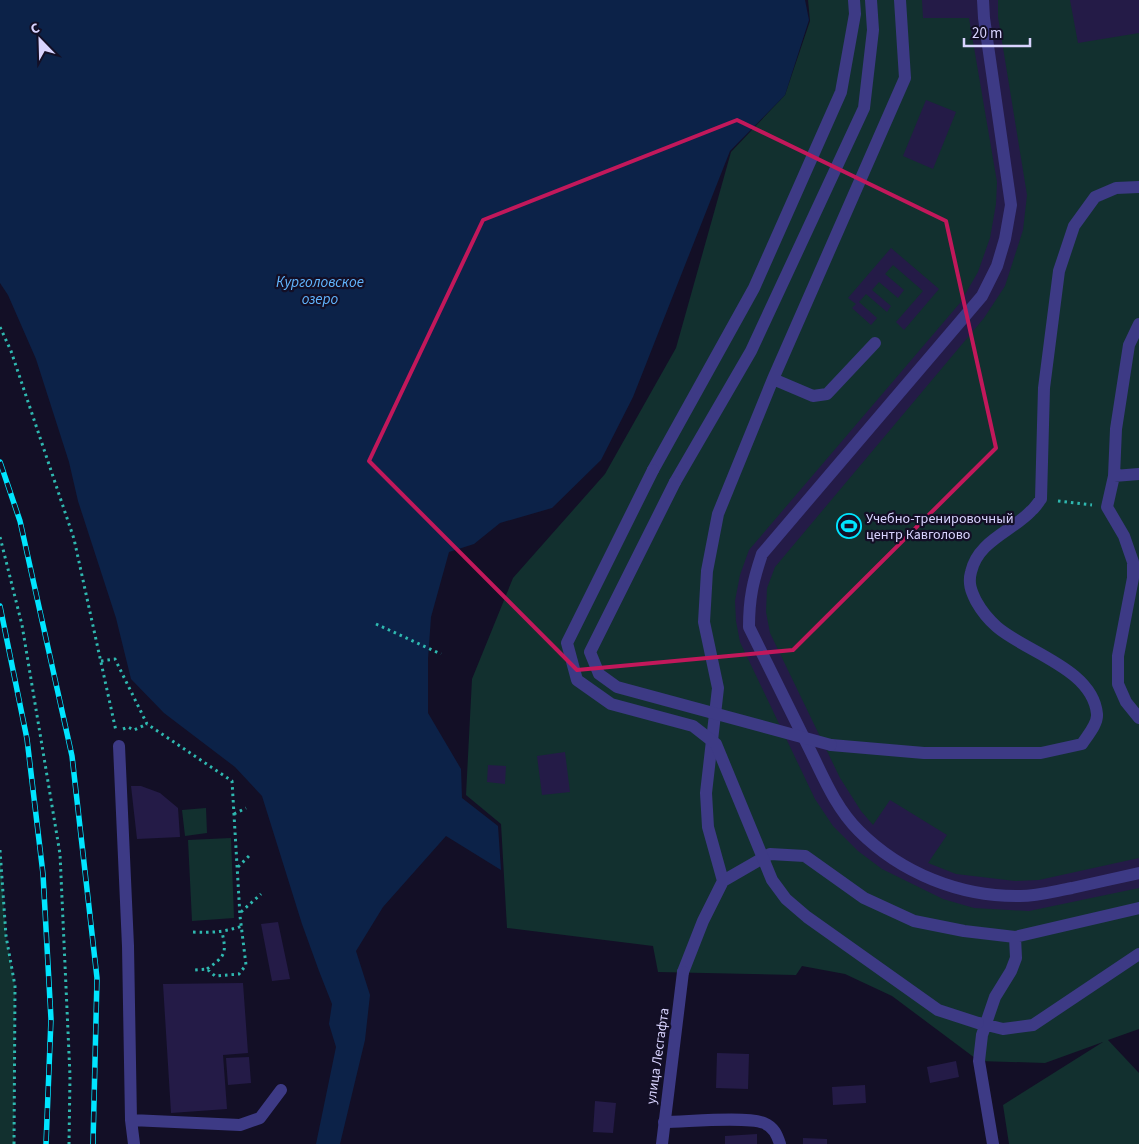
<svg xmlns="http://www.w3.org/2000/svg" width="1139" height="1144" font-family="'Source Sans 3',sans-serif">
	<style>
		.green { fill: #12302f }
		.water { fill: #0c2248 }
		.building { fill: #241b47 }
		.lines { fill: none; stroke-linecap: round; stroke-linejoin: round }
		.path { stroke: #2fb8b0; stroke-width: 3; stroke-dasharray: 2.5 4; stroke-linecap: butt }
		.lane { stroke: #3d3a85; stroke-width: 12 }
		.street { stroke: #3d3a85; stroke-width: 12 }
		.rail-casing { stroke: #00e5ff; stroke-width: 5.5 }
		.rail { stroke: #130f26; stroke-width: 4; stroke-dasharray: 11; stroke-linecap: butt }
		.lane-bridge { stroke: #3d3a85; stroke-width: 12 }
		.marked { fill: none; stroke: #c2185b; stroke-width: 4; stroke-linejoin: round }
		.labels { text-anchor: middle; stroke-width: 4.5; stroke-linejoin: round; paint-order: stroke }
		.poi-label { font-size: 14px; fill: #d9d4ff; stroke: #130f26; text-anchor: start }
		.street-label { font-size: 14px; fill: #d9d4ff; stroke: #130f26 }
		.water-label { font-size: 15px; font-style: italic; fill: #62b6ff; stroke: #130f26 }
	</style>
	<rect width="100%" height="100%" fill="#130f26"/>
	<!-- green -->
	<path class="green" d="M808,0H1139V1029L1108,1040L1139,1073V1144H1009L1003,1105L1103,1042L1045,1063L979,1061L892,996L845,974L802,966L796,975L658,972L653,946L507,928L501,824L466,795L472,679L513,578L605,474L676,348L731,152L785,95L810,21Z
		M206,808L207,833L185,836L182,810Z
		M231,838L234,918L192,921L188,840Z
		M0,851L6,936L15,986L14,1144H0Z"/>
	<!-- water -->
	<path class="water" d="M0,0H805L809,20L785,95L730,151L633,397L601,460L552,508L500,523L474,544L449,552L431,617L428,659V713L461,769L462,798L498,826L501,870L446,836L383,907L356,951L370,995L365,1040L340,1144H316L336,1047L329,1024L332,1004L319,971L302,924L262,796L235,767L164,713L131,679L116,618L78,501L69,462L36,359L8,295L0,283Z"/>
	<!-- building -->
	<path class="building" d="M922,0H998V17L1027,195L1023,230L1005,286L984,318L775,567L767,588L766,612L770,633L840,778L861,811L873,825L890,800L947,835L928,863L956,874L1015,881L1039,880L1139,858V888L1029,911L974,908L943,899L882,869L858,851L833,826L815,799L740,642L736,621L735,601L740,575L749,550L960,303L978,272L990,238L996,204L997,182L969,18H923Z
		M1070,0H1139V33L1078,43Z
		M926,100L956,112L933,169L903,156Z
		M891,248L939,289L904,330L896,322L923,291L893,265L885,274L904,290L898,298L879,282L872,290L891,306L887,312L866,294L859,302L877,318L871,325L852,308L856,304L848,298Z
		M565,752L570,792L542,795L537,756Z
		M488,765L506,766L505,784L487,782Z
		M131,786H141L160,793L178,808L180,837L137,839Z
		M278,922L290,979L272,981L261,924Z
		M243,983L248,1053L223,1055L227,1109L171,1113L163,984Z
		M717,1053L749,1054L748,1089L716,1088Z
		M249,1057L251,1083L228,1085L226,1058Z
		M956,1061L959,1077L930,1083L927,1067Z
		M865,1085L866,1103L833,1105L832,1087Z
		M595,1101L616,1103L613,1133L593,1132Z
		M757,1134V1144H725V1136Z
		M803,1138L827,1139V1144H803Z"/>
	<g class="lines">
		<!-- path -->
		<path class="path" d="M0,327L11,351L74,539L116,731
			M1058,501L1092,505
			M0,537L22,625L60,854L70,1076L69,1144
			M376,624L441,654
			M101,661L115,659L147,724L232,781L240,916L246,965L239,974L215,976L207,969L195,970
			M123,729L128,727L134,730L147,724
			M234,814L246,808
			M0,850L6,936L15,986L14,1144
			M238,867L251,854
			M241,912L261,894
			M193,932C211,933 225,932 242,926
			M207,969C225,956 227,954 222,932"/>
		<!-- lane -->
		<path class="lane" d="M983,0L984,18L1011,205L1005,239L997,266L982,296L762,554C753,581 749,598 749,627C769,667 789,707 808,746C823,776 835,807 859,831C901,873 960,897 1020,896C1038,896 1055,891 1072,888C1094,883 1117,878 1139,873
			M1139,324L1129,345L1116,429L1114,476L1107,507L1124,536L1133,562V578L1118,656V684L1126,702L1139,718
			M773,379L813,396L827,394L875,343
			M653,470L754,288L841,92L855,14L854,0
			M1114,476L1139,474
			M675,482L751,351L864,108L873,30L871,0
			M831,745L924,753H1041L1082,744C1087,736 1098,724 1097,714C1093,669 1026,652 997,627C989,620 981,610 976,601C971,591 968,583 971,572C978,541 1011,532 1031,511C1035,508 1038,503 1041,499L1044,388L1059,271L1074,226L1095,197L1116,188L1139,187
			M119,746L128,946L131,1120L134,1144
			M723,881L770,854L805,856L864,898L914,921L964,931L1015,937L1139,908
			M683,972L703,921L723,881L708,827L706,793L718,688L704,622L707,571L718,514L773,379L905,78L900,0
			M979,1023L1003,1029L1033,1025L1139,954
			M131,1120L240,1125L260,1118L281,1090
			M664,1122C686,1122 746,1116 764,1123C774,1127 777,1135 780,1144
			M993,1144L979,1061L982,1035L995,997L1011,971L1016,958L1015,937"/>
		<!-- street -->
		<path class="street" d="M662,1144L683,972"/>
		<defs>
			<path id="rail" d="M0,462L20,521L72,756L97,978L93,1144
				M0,606L27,739L43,874L51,1019L46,1144"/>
		</defs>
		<!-- rail casing -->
		<use href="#rail" class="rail-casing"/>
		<!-- rail -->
		<use href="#rail" class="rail"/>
		<!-- lane-bridge -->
		<path class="lane-bridge" d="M653,470L567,643L577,680L611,704L693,726L716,744L772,880L786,899L807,917L938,1010L978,1023
			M675,482L590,652L599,674L617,687L831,745"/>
	</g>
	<!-- marked area -->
	<path class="marked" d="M737,120L946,221L996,448L793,650L577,670L369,461L483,220Z"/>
	<!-- icons -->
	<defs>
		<symbol id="stadium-ring" viewBox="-11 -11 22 22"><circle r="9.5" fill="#130f26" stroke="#00e5ff" stroke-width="1.5"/><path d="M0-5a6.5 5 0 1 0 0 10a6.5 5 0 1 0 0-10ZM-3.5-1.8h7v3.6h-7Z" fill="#00e5ff"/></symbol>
	</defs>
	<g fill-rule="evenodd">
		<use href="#stadium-ring" x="835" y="512" width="28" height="28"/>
	</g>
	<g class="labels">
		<!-- poi labels -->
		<g class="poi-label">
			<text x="866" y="523">Учебно-тренировочный<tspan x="866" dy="16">центр Кавголово</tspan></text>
		</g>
		<!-- street labels -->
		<g class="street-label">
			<text transform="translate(657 1056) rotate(-82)" y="5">улица Лесгафта</text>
		</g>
		<!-- water labels -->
		<g class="water-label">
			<text x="320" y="287">Курголовское<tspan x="320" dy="17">озеро</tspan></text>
		</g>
	</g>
	<!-- north arrow -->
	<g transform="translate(40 40) rotate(337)" stroke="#130f26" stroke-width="4" paint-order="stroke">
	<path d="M0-4L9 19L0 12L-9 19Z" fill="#d9d4ff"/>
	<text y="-8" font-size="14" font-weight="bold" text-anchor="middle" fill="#d9d4ff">С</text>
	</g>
	<!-- scale -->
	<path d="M964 38v8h66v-8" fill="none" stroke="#d9d4ff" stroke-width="2.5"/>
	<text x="972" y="38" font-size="15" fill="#d9d4ff" stroke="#130f26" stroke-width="4" paint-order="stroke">20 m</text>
</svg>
